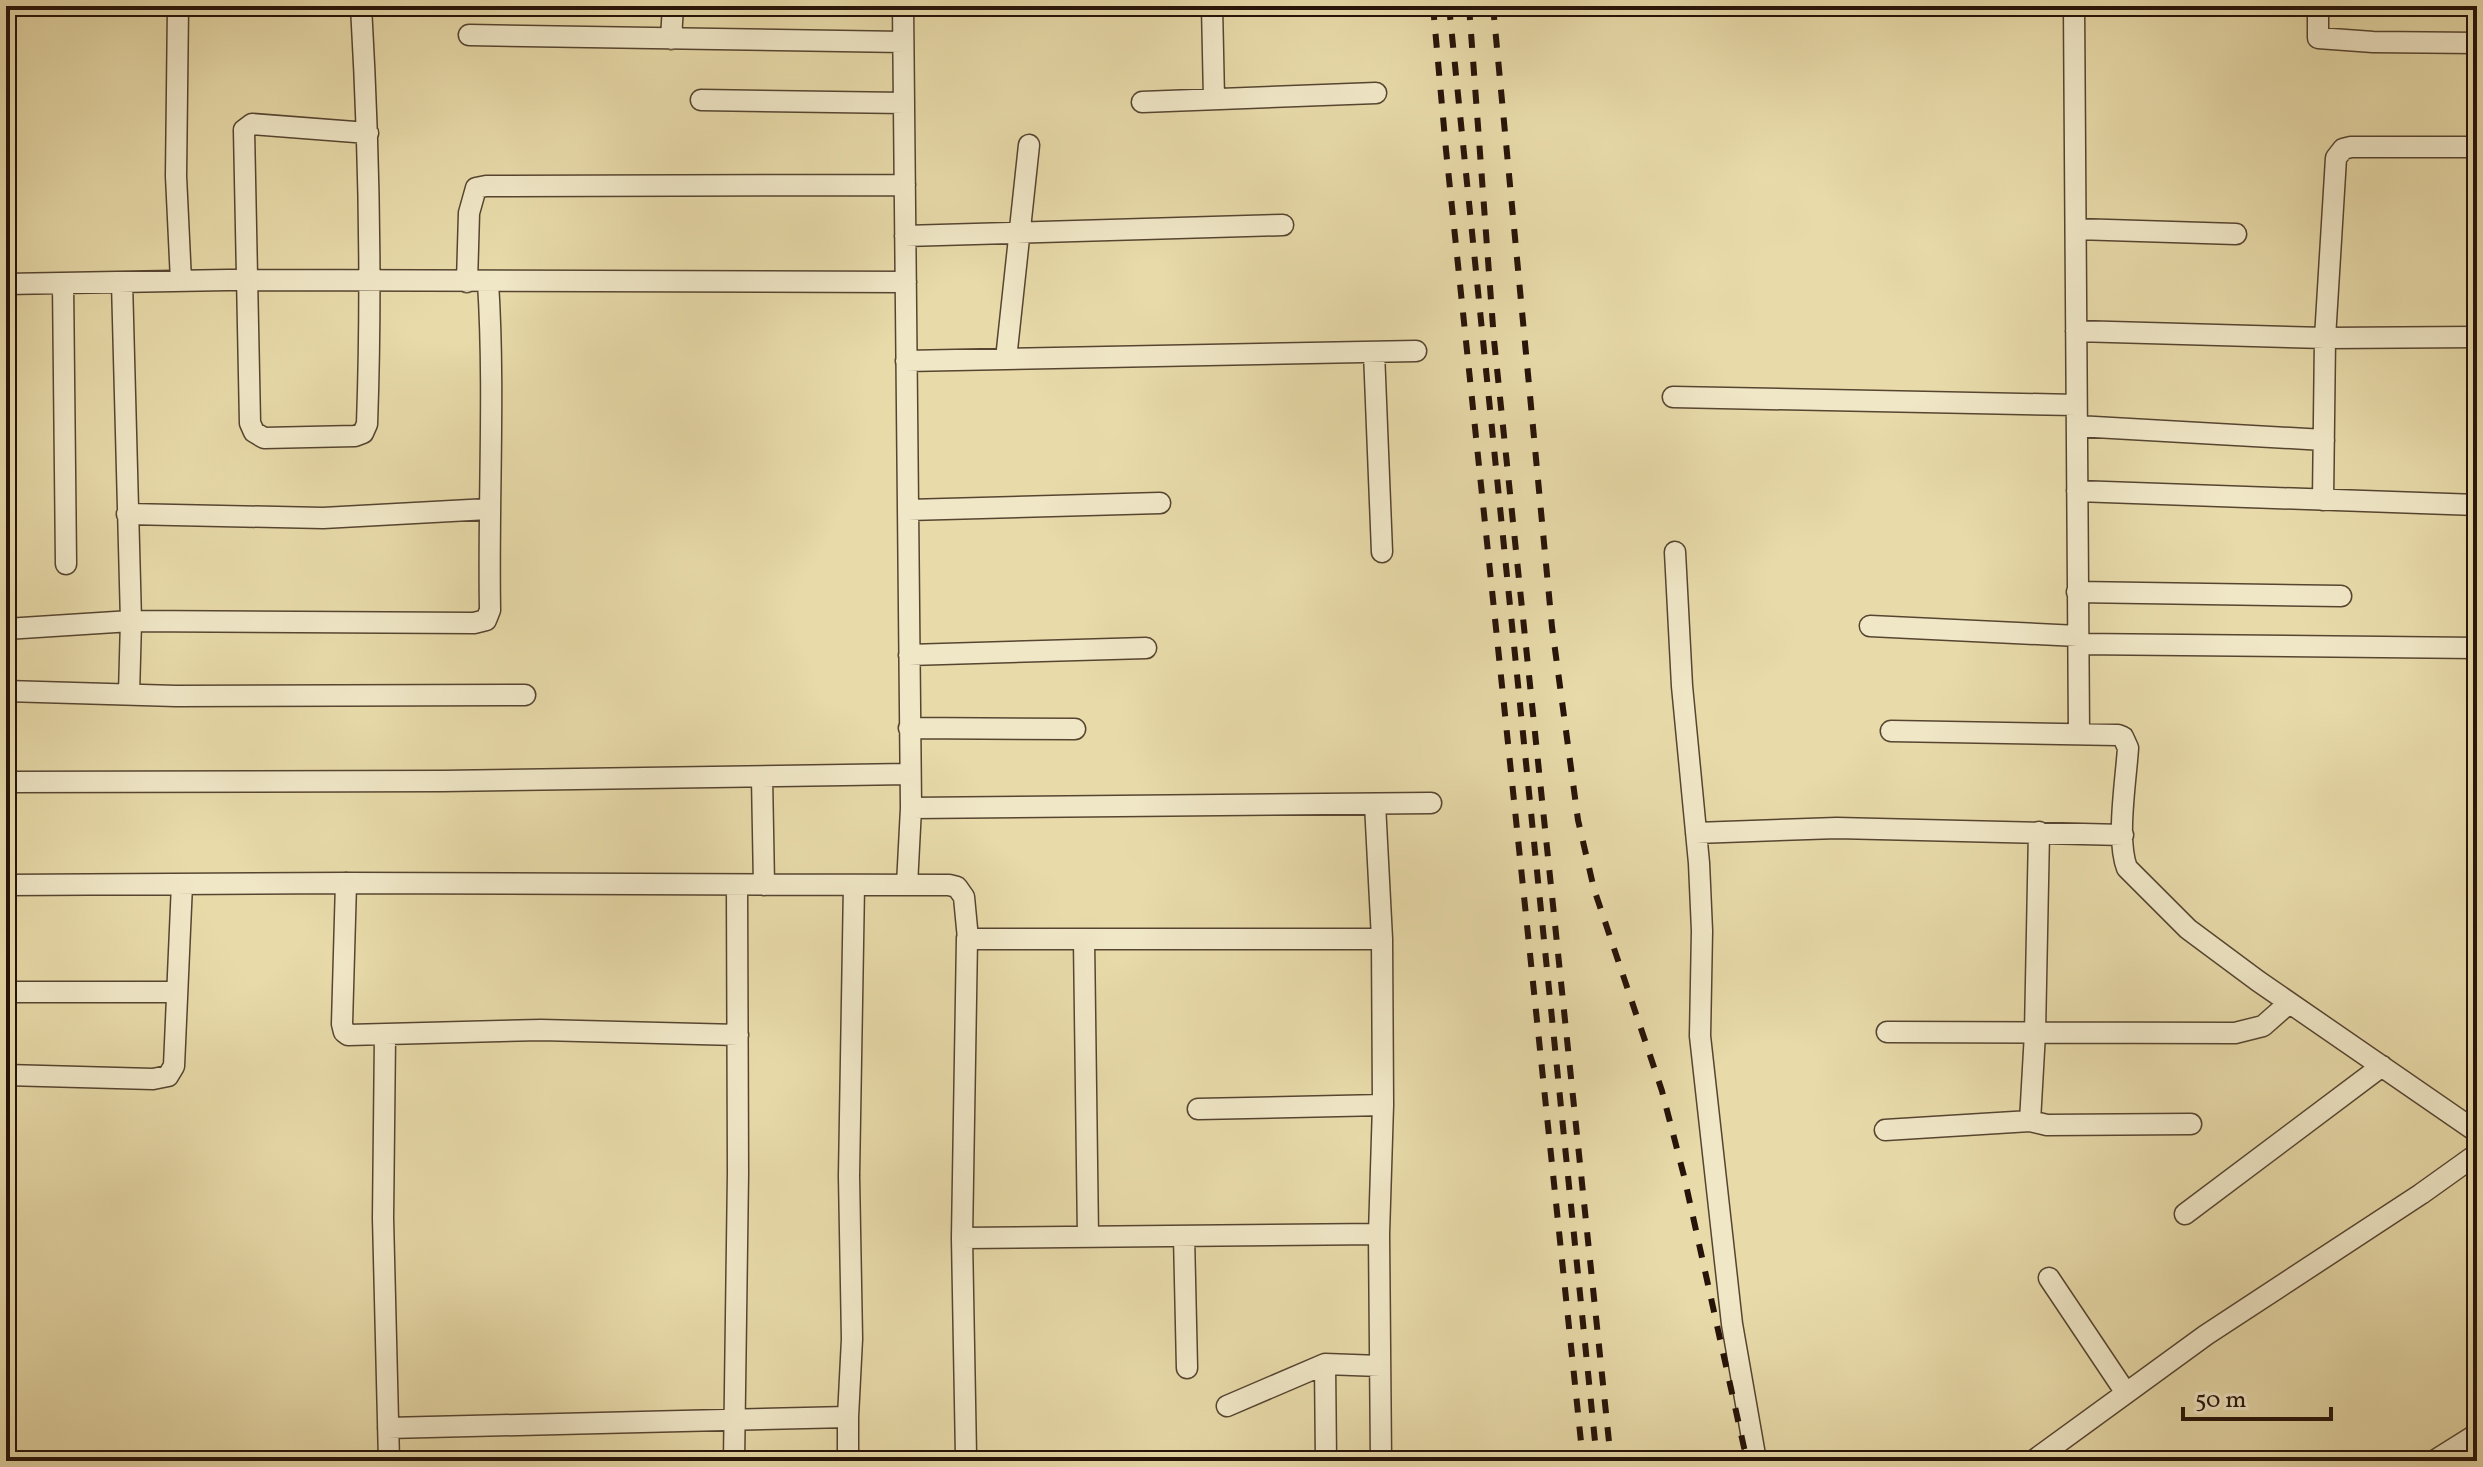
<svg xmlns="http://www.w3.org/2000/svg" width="2483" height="1467" font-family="Vollkorn,serif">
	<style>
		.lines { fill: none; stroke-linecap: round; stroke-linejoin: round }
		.street-casing { stroke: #564531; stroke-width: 23 }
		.street { stroke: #f0e7c7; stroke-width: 20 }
		.rail { stroke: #261309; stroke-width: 6; stroke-dasharray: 14 14; stroke-linecap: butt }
	</style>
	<rect width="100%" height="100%" fill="#e8daa9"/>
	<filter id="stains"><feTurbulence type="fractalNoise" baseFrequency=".0025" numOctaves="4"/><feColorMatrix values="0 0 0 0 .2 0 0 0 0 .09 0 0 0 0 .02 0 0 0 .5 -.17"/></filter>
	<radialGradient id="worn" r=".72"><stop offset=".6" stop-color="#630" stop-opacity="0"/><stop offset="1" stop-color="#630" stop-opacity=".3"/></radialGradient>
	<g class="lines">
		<defs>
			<path id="street" d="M178,6L176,176L181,281
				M361,6C369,145 372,284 367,424L363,433L355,436L264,438L254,432L250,423L244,130L252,124L368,133
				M903,6L911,808L1431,803
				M1212,6L1214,99
				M2074,6L2079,734
				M2318,6V38L2373,42L2477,43
				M469,35L903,42
				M671,39L673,6
				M701,100L904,103
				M1142,102L1376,93
				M2076,229L2236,234
				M905,236L1283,225
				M122,282L131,621L129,694
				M467,282L469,213L476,188L486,186L905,185
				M63,283L66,564
				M6,284L228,280L906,282
				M2076,331L2325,338L2477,337
				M1374,352L1382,552
				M1006,359L1029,145
				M906,361L1416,351
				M1673,397L2076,405
				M2077,426L2324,440
				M2077,491L2477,505
				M2323,500L2325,338L2336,158L2343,149L2351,147H2477
				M908,510L1160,503
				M127,514L323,518L488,509
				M1675,552L1682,686L1699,863L1702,931L1700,1036L1732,1324L1756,1461
				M2077,592L2341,596
				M1870,626L2078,636
				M6,629L131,621L474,623L486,620L490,610C488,501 495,391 488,282
				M2078,644L2477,648
				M909,655L1146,648
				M6,691L176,696L525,695
				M909,728L1075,729
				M1891,731L2118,735L2123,737L2128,748C2126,780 2116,840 2127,868L2188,929L2258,981L2477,1132
				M762,777L764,885
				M6,782L443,781L909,774
				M1375,804L1382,939L1383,1105L1379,1234L1381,1461
				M2039,832L2035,1033L2030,1121L2047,1125L2191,1124
				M1696,833L1837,828L2123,835
				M346,883L342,1024L344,1032L348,1035L541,1030L738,1035
				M6,885L346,883L949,885L957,887L964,897L968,939H1382
				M907,885L911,808
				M1084,940L1088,1237
				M6,992H177
				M1887,1032L2235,1033L2263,1026L2289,1003
				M385,1036L383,1218L389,1461
				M6,1075L153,1079L168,1076L174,1066L182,884
				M1198,1109L1383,1105
				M1885,1130L2030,1121
				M2185,1214L2382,1066
				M1184,1236L1187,1368
				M962,1238L1379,1234
				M2049,1278L2126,1393
				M1325,1364L1326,1461
				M1227,1406L1325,1364L1380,1366
				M848,1417V1461
				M388,1428L848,1417L852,1339L849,1176L854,885
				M966,1456L962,1238L967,938
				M734,1461L738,1173L737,885
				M2033,1461L2206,1335L2421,1194L2477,1154
				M2434,1461L2477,1434"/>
		</defs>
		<!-- street casing -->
		<use href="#street" class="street-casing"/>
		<!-- street -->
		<use href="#street" class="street"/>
		<!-- rail -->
		<path class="rail" d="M1433,6L1446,150L1583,1461
			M1449,6L1597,1461
			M1469,6L1494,340L1611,1461
			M1493,6L1552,627L1578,820L1594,889L1662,1091L1684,1176L1747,1461"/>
	</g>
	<!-- margin -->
	<rect width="2483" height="1467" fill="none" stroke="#e8daa9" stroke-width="32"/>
	<rect x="8" y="8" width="2467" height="1451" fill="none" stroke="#261309" stroke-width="4"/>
	<rect x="16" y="16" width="2451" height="1435" fill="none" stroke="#261309" stroke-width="2"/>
	<!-- scale -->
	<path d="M2183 1407v12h148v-12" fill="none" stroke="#261309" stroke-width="4"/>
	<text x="2195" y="1407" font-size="24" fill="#261309" stroke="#f0e7c7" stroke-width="6" paint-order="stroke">50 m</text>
	<rect width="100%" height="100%" filter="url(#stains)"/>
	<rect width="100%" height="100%" fill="url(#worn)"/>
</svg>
